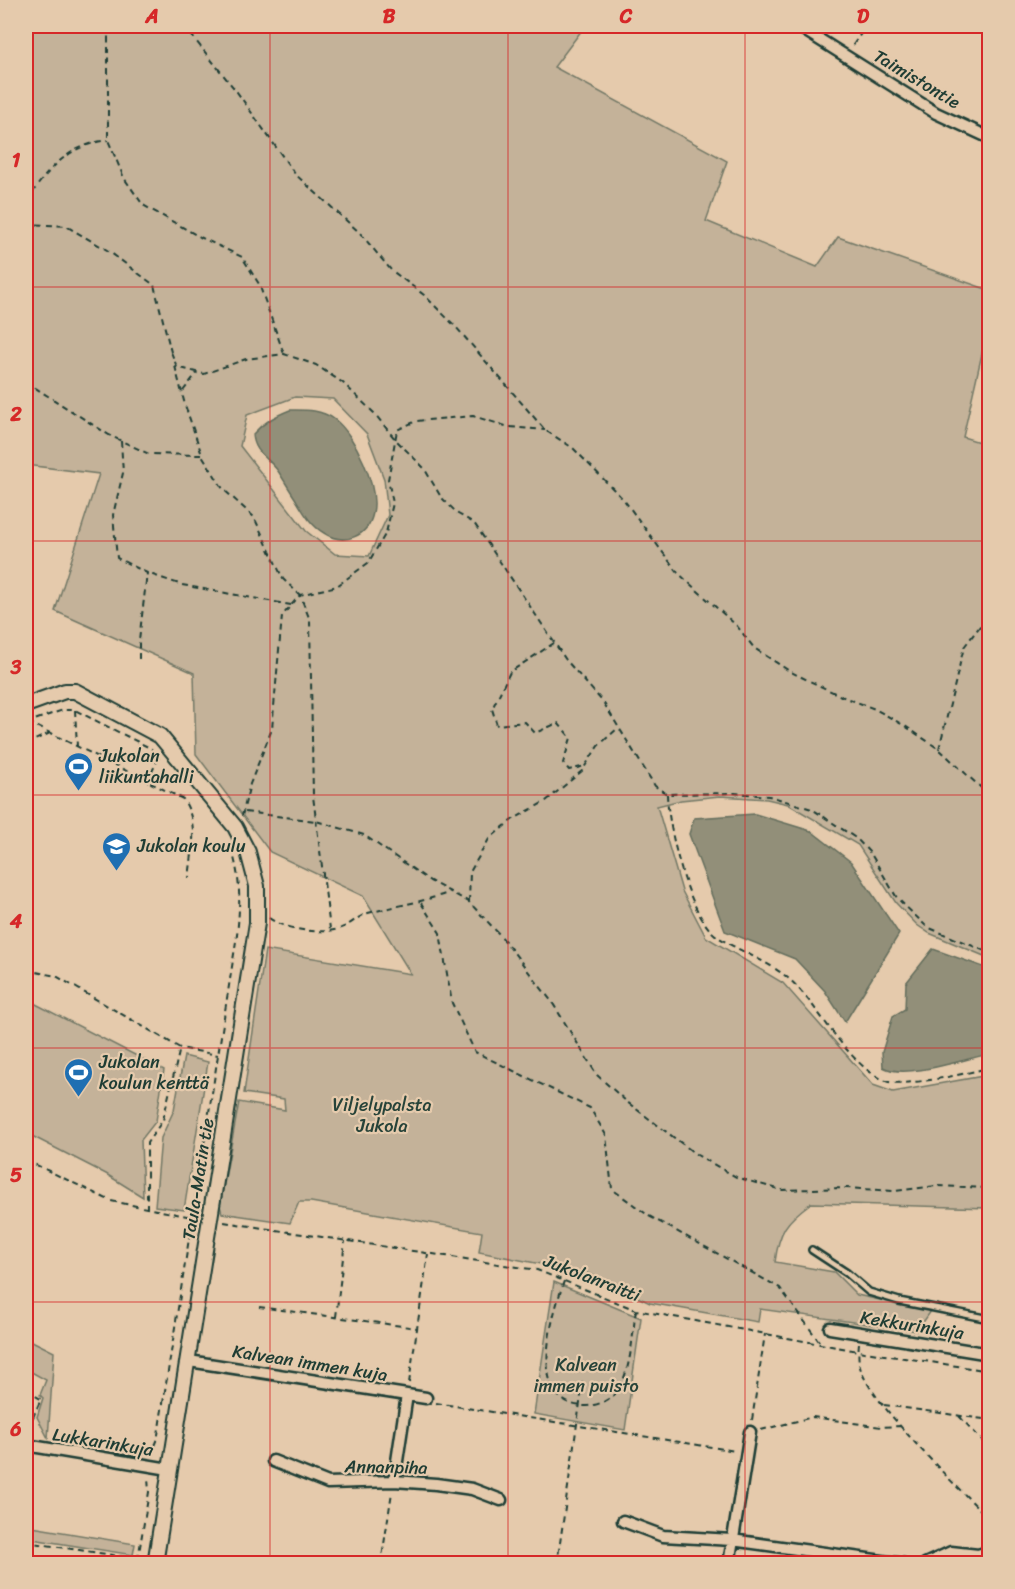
<svg xmlns="http://www.w3.org/2000/svg" width="1015" height="1589" font-family="Sriracha,sans-serif">
	<style>
		.green { fill: #c4b299; stroke: #727866; stroke-width: 1.5; fill-rule: evenodd }
		.water { fill: #928f79; stroke: #646e5d; stroke-width: 1.5 }
		.lines { fill: none; stroke-linecap: round; stroke-linejoin: round }
		.service-casing { stroke: #1f3d34; stroke-width: 10 }
		.minor-casing { stroke: #1f3d34; stroke-width: 15 }
		.tertiary-casing { stroke: #1f3d34; stroke-width: 18 }
		.path { stroke: #1f3d34; stroke-width: 2; stroke-dasharray: 6 4.5; stroke-linecap: butt }
		.service { stroke: #e5caac; stroke-width: 5 }
		.minor { stroke: #e5caac; stroke-width: 10 }
		.tertiary { stroke: #e5caac; stroke-width: 14 }
		.grid { fill: none; stroke: #d62828; stroke-width: 1.5; stroke-opacity: 0.55 }
		.labels { text-anchor: middle; stroke-width: 4.5; stroke-linejoin: round; paint-order: stroke }
		.street-label { font-size: 18px; fill: #1f3d34; stroke: #e5caac }
		.poi-label { font-size: 18px; fill: #1f3d34; stroke: #e5caac; text-anchor: start }
		.park-label { font-size: 18px; fill: #274339; stroke: #e5caac }
		.neatline { fill: none; stroke: #d62828; stroke-width: 2 }
		.grid-label { font-size: 20px; text-anchor: middle; font-weight: bold; fill: #d62828 }
	</style>
	<rect width="100%" height="100%" fill="#e5caac"/>
	<filter id="ink" filterUnits="userSpaceOnUse"><feTurbulence type="fractalNoise" baseFrequency=".0167" numOctaves="2"/><feDisplacementMap in="SourceGraphic" scale="12" xChannelSelector="R" yChannelSelector="G"/><feConvolveMatrix kernelMatrix="1 2 1 2 8 2 1 2 1" color-interpolation-filters="sRGB"/></filter>
	<g filter="url(#ink)">
		<!-- green -->
		<path class="green" d="M26,26H585L554,67L727,161L706,221L817,267L838,237L989,290V323L963,437L989,445V958L929,933L917,925L896,903L858,845L788,804L767,799L720,796L681,800L657,806L682,891L706,937L783,983L873,1085L893,1092L989,1075V1208L811,1203C786,1221 779,1231 775,1262L834,1272L857,1295L931,1311L917,1331L760,1309L758,1322L650,1303L587,1273L479,1252L482,1232L311,1202H299L290,1223L222,1213L220,1206L239,1102L285,1110L284,1099L244,1093L265,950L411,974L363,896L270,852L196,754L194,673L55,611L99,474L26,465ZM295,397L333,399L367,434L384,479L388,515L369,556L335,554L306,531L240,446L247,415Z
			M26,999L164,1070L156,1121L141,1140L143,1197L106,1174L26,1133Z
			M184,1056L208,1062L184,1210L155,1206L161,1138L174,1110Z
			M554,1282L641,1318L625,1430L534,1414Z
			M26,1338L54,1352L48,1438L37,1417L43,1398L40,1395L46,1380L26,1369Z
			M26,1526L135,1544L133,1555L26,1538Z"/>
		<!-- water -->
		<path class="water" d="M290,410C305,410 320,409 334,419C355,434 379,488 373,513C368,537 344,546 324,533C310,525 303,511 295,498C289,489 284,480 278,471C268,457 254,453 253,434C264,422 275,416 290,410Z
			M755,814L811,831L851,862L899,934L845,1022L825,991L795,959L725,931L689,834L694,818Z
			M933,949L989,969V1054C964,1059 905,1080 883,1067L882,1052L893,1016L905,1009L906,983Z"/>
		<g class="lines">
			<defs>
				<path id="service" d="M812,1250L847,1273L869,1292L899,1301L990,1319"/>
				<path id="minor" d="M798,26L936,113L990,138
					M830,1328L990,1354
					M189,1361L426,1398
					M26,1445L169,1469
					M273,1461L328,1483L394,1481L436,1484L472,1489L501,1500
					M394,1481L407,1395
					M623,1521L663,1536L732,1540L904,1564
					M729,1564L750,1432
					M925,1564L951,1552L978,1555L990,1551"/>
				<path id="tertiary" d="M26,705L65,691H75L160,736L235,827L248,852L257,886V923L155,1564"/>
			</defs>
			<!-- service casing -->
			<use href="#service" class="service-casing"/>
			<!-- minor casing -->
			<use href="#minor" class="minor-casing"/>
			<!-- tertiary casing -->
			<use href="#tertiary" class="tertiary-casing"/>
			<!-- path -->
			<path class="path" d="M108,26V140L124,178L143,205L200,237L242,257L259,284L284,354
				M184,26L237,92L295,174L360,233L391,270L424,295L456,327L545,430L573,448L624,500L678,573L737,626L754,648L791,672L841,696L875,709L905,726L939,749L990,796
				M853,45L866,26
				M26,202C47,170 68,145 108,140
				M26,224L66,226L107,250L154,285L171,352
				M171,352L177,367L204,374L246,359L284,354L316,365L343,383L374,413L395,439L424,468L441,497L458,514L474,523L566,660L603,702L655,786L667,794L734,793L769,796L812,809L857,839L871,854L897,898L927,927L990,953
				M175,366L185,405L202,455L223,489L254,517L283,579L300,595L310,620L313,796L330,929
				M26,382L109,435L149,454L201,455
				M183,391L197,373
				M121,441L123,473L113,515L117,558L147,573L182,585L291,605
				M554,643L510,672L492,709L497,725L525,722L535,733L558,723L571,738L563,763L569,770L585,766
				M139,659V641L147,573
				M75,710L77,746
				M28,722L183,799C199,823 192,851 189,878
				M26,723L63,710H75L152,749
				M26,744L50,733
				M939,749L964,647L990,613
				M147,782L159,757
				M667,794C668,829 689,918 718,937C745,955 778,964 799,989C824,1016 851,1067 886,1081C901,1088 972,1073 990,1067
				M245,812L316,821L364,835L430,881L469,902L501,936L552,1002L597,1075L627,1102L697,1155L738,1178L782,1190L846,1188L894,1191L936,1186L990,1188
				M242,816L250,784L272,729L282,616L300,595L337,586L368,563L386,533L393,503L388,480L397,430L416,421L473,416L509,427L545,430
				M469,902L470,872L489,839L512,820L546,801L582,771L598,746L618,728
				M421,903L440,933L452,1003L475,1052L590,1108L606,1135L612,1189L649,1216L780,1288L821,1344
				M269,918C285,930 325,936 344,927C352,923 359,916 368,913C395,906 422,902 448,893
				M26,970L56,976L180,1048L218,1055
				M26,1160L111,1201L197,1218
				M26,1168L29,1161
				M147,1209V1143L163,1120L180,1048
				M224,1222L537,1270L636,1310L858,1351L990,1371
				M564,1281C553,1314 524,1405 585,1406C596,1406 610,1401 617,1391C632,1370 632,1335 636,1310
				M259,1307L417,1328
				M336,1317L345,1241
				M859,1343C858,1352 858,1362 861,1370C871,1402 962,1493 990,1519
				M409,1383L428,1254
				M26,1391L41,1399L26,1433
				M436,1403L736,1451
				M884,1405L990,1420
				M959,1416L990,1449
				M752,1420L765,1334
				M761,1430L813,1417L881,1427L902,1426
				M151,1455L157,1441L237,935C240,906 241,882 233,854
				M983,1486L990,1480
				M26,1542L139,1559
				M138,1559L149,1492L148,1478
				M381,1564L392,1492
				M557,1564L583,1382"/>
			<!-- service -->
			<use href="#service" class="service"/>
			<!-- minor -->
			<use href="#minor" class="minor"/>
			<!-- tertiary -->
			<use href="#tertiary" class="tertiary"/>
		</g>
	</g>
	<!-- grid -->
	<path class="grid" d="M270,26V1564M508,26V1564M745,26V1564M26,287H990M26,541H990M26,795H990M26,1048H990M26,1302H990"/>
	<!-- icons -->
	<defs>
		<symbol id="stadium-pin" viewBox="-11 -11 22 30"><path d="M0 17L-7.5 6A9.5 9.5 0 1 1 7.5 6Z" fill="#1f6fb2" stroke="#e5caac"/><path d="M0-5a6.5 5 0 1 0 0 10a6.5 5 0 1 0 0-10ZM-3.5-1.8h7v3.6h-7Z" fill="#fff"/></symbol>
		<symbol id="school-pin" viewBox="-11 -11 22 30"><path d="M0 17L-7.5 6A9.5 9.5 0 1 1 7.5 6Z" fill="#1f6fb2" stroke="#e5caac"/><path d="M0-5L7-2L0 1L-7-2ZM-4 1L0 2.5L4 1V4Q0 6-4 4Z" fill="#fff"/></symbol>
	</defs>
	<g fill-rule="evenodd">
		<use href="#stadium-pin" x="62" y="750" width="33" height="45"/>
		<use href="#school-pin" x="100" y="830" width="33" height="45"/>
		<use href="#stadium-pin" x="62" y="1056" width="33" height="45"/>
	</g>
	<g class="labels">
		<!-- street labels -->
		<g class="street-label">
			<text transform="translate(917 79) rotate(31)" y="6">Taimistontie</text>
			<text transform="translate(198 1179) rotate(-81)" y="6">Taula-Matin tie</text>
			<text transform="translate(592 1278) rotate(21)" y="6">Jukolanraitti</text>
			<text transform="translate(912 1325) rotate(9)" y="6">Kekkurinkuja</text>
			<text transform="translate(310 1363) rotate(9)" y="6">Kalvean immen kuja</text>
			<text transform="translate(103 1442) rotate(9)" y="6">Lukkarinkuja</text>
			<text transform="translate(386 1467) rotate(1)" y="6">Annanpiha</text>
		</g>
		<!-- poi labels -->
		<g class="poi-label">
			<text x="99" y="762">Jukolan<tspan x="99" dy="21">liikuntahalli</tspan></text>
			<text x="137" y="852">Jukolan koulu</text>
			<text x="99" y="1068">Jukolan<tspan x="99" dy="21">koulun kenttä</tspan></text>
		</g>
		<!-- park labels -->
		<g class="park-label">
			<text x="382" y="1111">Viljelypalsta<tspan x="382" dy="21">Jukola</tspan></text>
			<text x="586" y="1371">Kalvean<tspan x="586" dy="21">immen puisto</tspan></text>
		</g>
	</g>
	<!-- margin -->
	<rect width="1015" height="1589" fill="none" stroke="#e5caac" stroke-width="66"/>
	<rect x="33" y="33" width="949" height="1523" class="neatline"/>
	<g class="grid-label">
		<text x="152" y="23">A</text>
		<text x="389" y="23">B</text>
		<text x="626" y="23">C</text>
		<text x="863" y="23">D</text>
		<text x="16" y="167">1</text>
		<text x="16" y="421">2</text>
		<text x="16" y="674">3</text>
		<text x="16" y="928">4</text>
		<text x="16" y="1182">5</text>
		<text x="16" y="1436">6</text>
	</g>
</svg>
